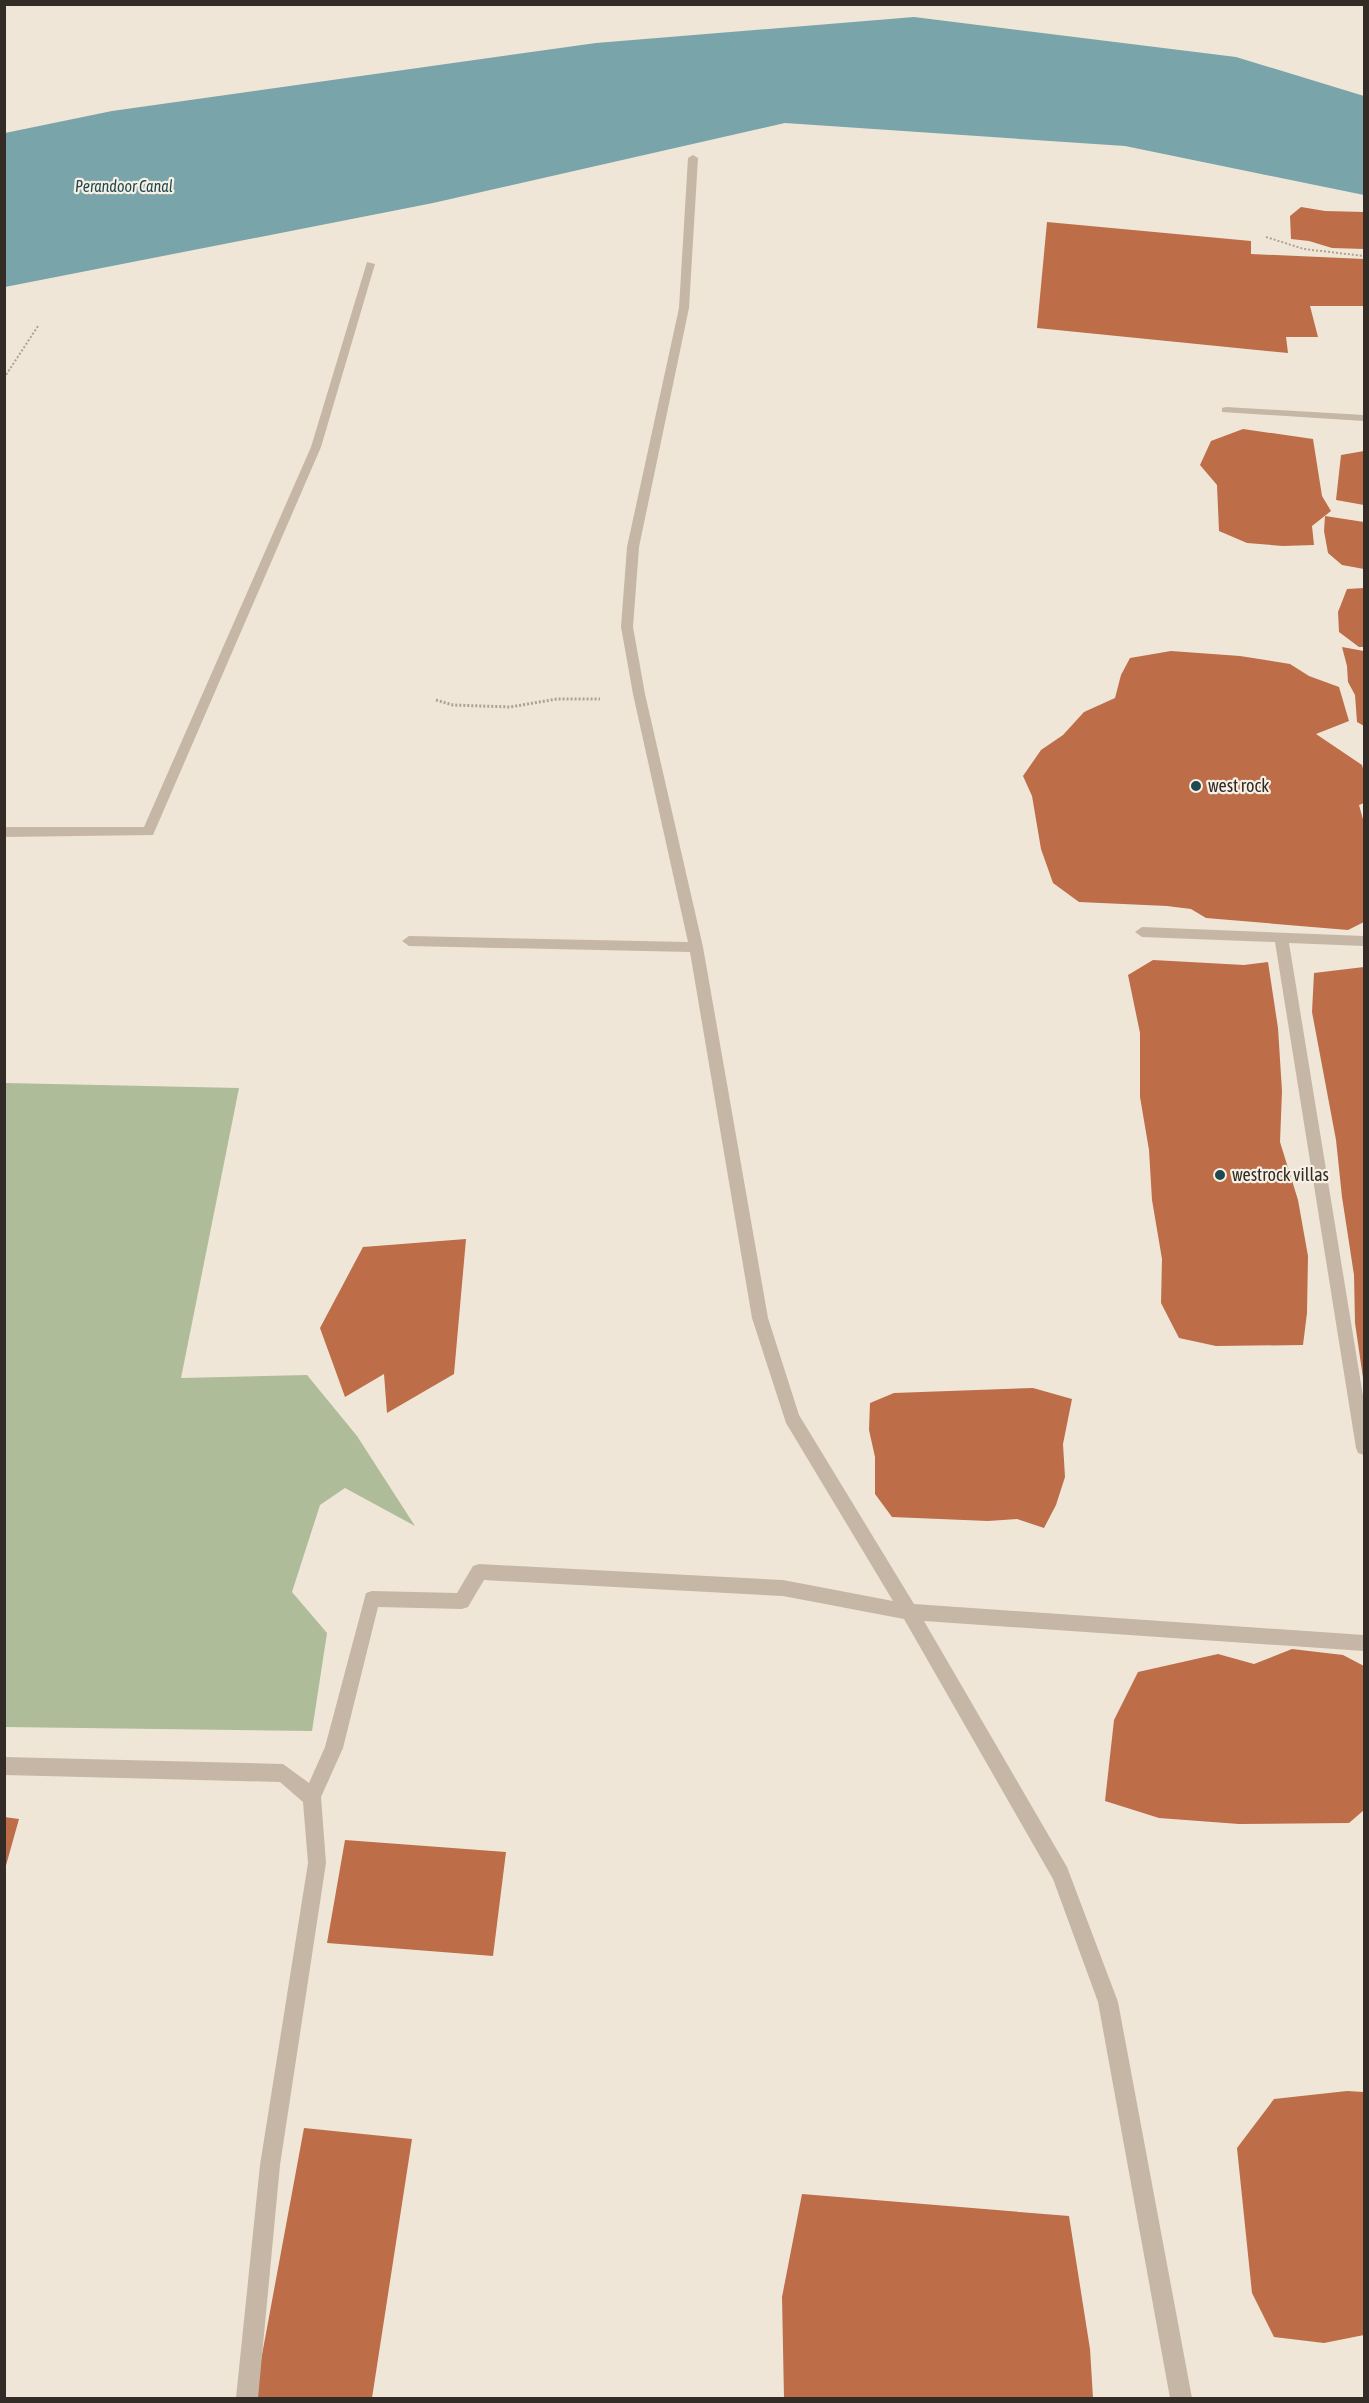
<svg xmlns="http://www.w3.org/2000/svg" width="1369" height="2403" font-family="'Asap Condensed',sans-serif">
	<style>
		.green { fill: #aebc99 }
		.water { fill: #79a4aa }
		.building { fill: #bd6d48 }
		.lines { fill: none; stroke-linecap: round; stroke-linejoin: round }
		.path-far1 { stroke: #b1a190; stroke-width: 2; stroke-dasharray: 2 2; stroke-linecap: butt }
		.path { stroke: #b1a190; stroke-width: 3; stroke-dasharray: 2 2; stroke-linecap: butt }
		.minor { fill: #c6b6a5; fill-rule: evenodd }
		.poi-dot { fill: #1f4950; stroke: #f7f0e4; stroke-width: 2 }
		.labels { text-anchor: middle; stroke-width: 4.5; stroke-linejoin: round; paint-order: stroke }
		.far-water-label { font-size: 16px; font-style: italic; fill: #1f4950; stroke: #f7f0e4 }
		.poi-label { font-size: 18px; fill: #322b26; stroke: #f7f0e4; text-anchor: start }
	</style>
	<rect width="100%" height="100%" fill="#efe6d8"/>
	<!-- green -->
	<path class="green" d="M5,1083L239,1088L181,1378L307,1375L357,1436L415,1526L345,1488L320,1505L292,1592L327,1633L312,1731L5,1727Z"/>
	<!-- water -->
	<path class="water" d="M914,17L1236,57L1364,96V195L1125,146L785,123L433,203L5,287V133L112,111L596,43Z"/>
	<!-- building -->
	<path class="building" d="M1301,207L1325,211L1364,212V249L1332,248L1309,241L1291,239L1290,216Z
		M1047,222L1251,241V254L1364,259V306H1310L1318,337H1286L1288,353L1037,328Z
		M1243,429L1313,439L1322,496L1331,511L1312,526L1314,545L1283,546L1247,543L1219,531L1217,485L1200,465L1211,441Z
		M1364,451V505L1336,500L1341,455Z
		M1325,516L1364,522V569L1342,565L1328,553L1324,531Z
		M1364,588V647H1359L1339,632L1338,612L1347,589Z
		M1342,647L1364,651V726L1357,722L1355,695L1348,682L1347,666Z
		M1171,651L1240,656L1290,664L1309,676L1339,687L1349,721L1316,734L1362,765L1364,772V803L1359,805L1364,823V922L1348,930L1206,918L1191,909L1167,906L1079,902L1053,883L1041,849L1032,796L1023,776L1041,750L1063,735L1084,712L1115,698L1121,675L1130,658Z
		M1153,960L1244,965L1268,962L1278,1028L1282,1091L1280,1142L1298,1200L1308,1256L1307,1313L1303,1345L1216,1346L1179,1338L1161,1303L1162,1259L1152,1200L1149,1150L1140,1097V1033L1128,975Z
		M1364,967V1378H1363L1355,1323L1354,1275L1342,1197L1336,1140L1312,1012L1314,973Z
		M466,1239L454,1374L387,1413L384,1374L345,1397L320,1328L363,1247Z
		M1033,1388L1072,1399L1063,1444L1065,1477L1056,1505L1044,1528L1017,1519L988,1521L892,1517L875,1494V1457L869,1430L870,1403L894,1393Z
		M1292,1649L1343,1655L1364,1666V1810L1349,1823L1239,1824L1159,1818L1105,1801L1114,1720L1138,1672L1218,1654L1254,1664Z
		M4,1817L19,1819L5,1869H4Z
		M345,1840L506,1852L493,1956L327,1943Z
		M1347,2091L1364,2092V2335L1324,2343L1274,2337L1252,2293L1237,2148L1274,2099Z
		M304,2128L412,2139L372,2398H254Z
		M802,2194L1069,2216L1090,2349L1093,2398H784L782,2297Z"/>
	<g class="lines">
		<!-- path-far1 -->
		<path class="path-far1" d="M1266,237L1304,249L1364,256
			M4,378L38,326"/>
		<!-- path -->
		<path class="path" d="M436,700L453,705L510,707L557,699H600"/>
		<!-- minor -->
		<path class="minor" d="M693,155L698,158L689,308L639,547L633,627L645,694L703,947L768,1318L799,1415L914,1604L1364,1635V1651L924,1621L1067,1867L1118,2002L1192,2398H1170L1098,2002L1053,1879L904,1619L783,1596L484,1580L468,1607L462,1609L378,1607L343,1748L321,1797L326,1863L280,2165L258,2398H236L260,2165L308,1863L303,1802L280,1782L4,1775V1757L283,1764L309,1783L325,1747L366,1593L372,1591L457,1593L473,1566L479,1564L783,1580L893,1601L786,1423L752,1318L690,952L409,946L402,941L409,936L688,942L633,694L621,627L627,547L679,308L688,158Z
			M367,262L375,264L321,447L153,835L4,837V827H144L311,447Z
			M1226,407L1364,415V421L1222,412V408Z
			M1142,927L1364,936V946L1289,943L1364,1402V1455L1358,1453L1356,1448L1275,942L1142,937L1135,932Z"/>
	</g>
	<!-- markers -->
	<g class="poi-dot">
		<circle cx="1196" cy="786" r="6"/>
		<circle cx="1220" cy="1175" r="6"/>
	</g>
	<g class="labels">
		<!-- far-water labels -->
		<g class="far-water-label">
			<text x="124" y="192">Perandoor Canal</text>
		</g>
		<!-- poi labels -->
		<g class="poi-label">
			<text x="1208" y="792">west rock</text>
			<text x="1232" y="1181">westrock villas</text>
		</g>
	</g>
	<!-- border -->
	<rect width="1369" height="2403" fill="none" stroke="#322b26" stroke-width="12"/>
</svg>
